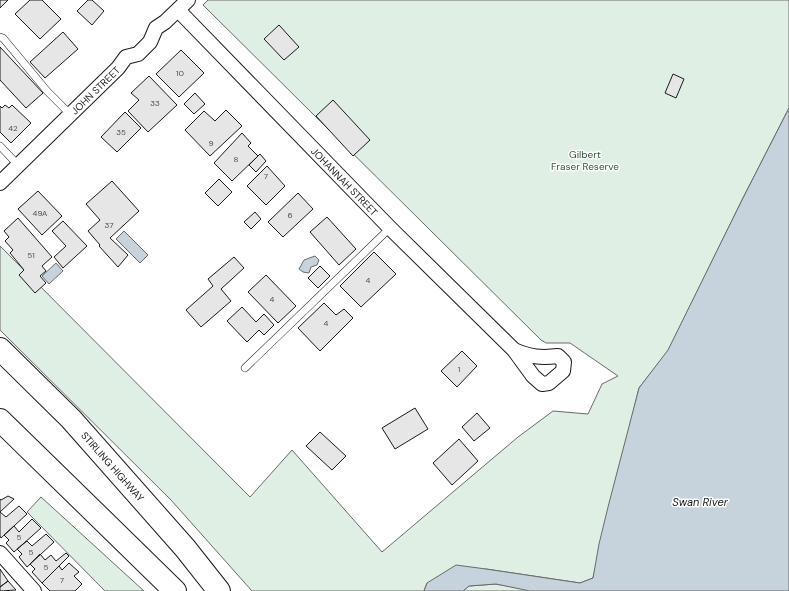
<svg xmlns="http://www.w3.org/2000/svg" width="789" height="591" font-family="'DM Sans',sans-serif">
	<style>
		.green { fill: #e0efe3; stroke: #6a6a6a }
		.water { fill: #c6d2dc; stroke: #6a6a6a }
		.building { fill: #e6e6e6; stroke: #1a1a1a }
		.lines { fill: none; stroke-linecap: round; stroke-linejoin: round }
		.service-casing { stroke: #1a1a1a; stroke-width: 8 }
		.minor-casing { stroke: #1a1a1a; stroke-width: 16 }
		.trunk-casing { stroke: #1a1a1a; stroke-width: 24 }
		.service { stroke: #fff; stroke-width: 7 }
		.minor { stroke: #fff; stroke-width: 14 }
		.trunk { stroke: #fff; stroke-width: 22 }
		.labels { text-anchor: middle; stroke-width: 3; stroke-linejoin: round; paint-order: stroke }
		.number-label { font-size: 8px; fill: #4d4d4d }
		.street-label { font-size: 10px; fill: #1a1a1a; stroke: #fff }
		.park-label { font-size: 10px; fill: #2b5a34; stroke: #fff }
		.water-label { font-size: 11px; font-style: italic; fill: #1a1a1a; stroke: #fff }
	</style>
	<rect width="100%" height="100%" fill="#fff"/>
	<!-- green -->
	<path class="green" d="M208,0H789V108L743,198L668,351L639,388L593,578L580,583L486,569L427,583L424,591H252L171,500L0,330V246L250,497L292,450L382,552L518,437L553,411L588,414L602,384L618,376L570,343H546L541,340L203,5Z
		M41,497L144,591H105L27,512Z
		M496,584L529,590L530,591H463L469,586Z"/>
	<!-- water -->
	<path class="water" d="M789,108V591H530L496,584L469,586L463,591H424L427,583L456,565L486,569L580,583L593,578L599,544L608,507L639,388L668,350L743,198Z
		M124,231L148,255L140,263L116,239Z
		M315,256L319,260L317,265L311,267L309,273L303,272L299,269L304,260Z
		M56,263L63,271L49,284L42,276Z"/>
	<!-- building -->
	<path class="building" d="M0,0H8L0,8Z
		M30,0H42L61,19L40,39L15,14Z
		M88,0H92L104,11L92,25L77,11Z
		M279,25L299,47L284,60L264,39Z
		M63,32L78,49L45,78L30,62Z
		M0,47L43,93L26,108L0,80Z
		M181,50L204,73L179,97L156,74Z
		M673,74L684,79L676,98L665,93Z
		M149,76L177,105L148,132L128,111L139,100L131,93Z
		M195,93L205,104L194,114L184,104Z
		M333,100L370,140L353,156L316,116Z
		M5,105L9,108L12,105L31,123L11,143L0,132V106L2,108Z
		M226,110L242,126L210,156L185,130L204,111L215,121Z
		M125,112L141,128L117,152L101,137Z
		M242,133L251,143L248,146L258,156L232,181L214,163Z
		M260,154L266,161L256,172L249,165Z
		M267,166L285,186L266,205L247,186Z
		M219,179L232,192L218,206L205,193Z
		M112,181L139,211L110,238L128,255L118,267L99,246L100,245L88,231L100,220L86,204Z
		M38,191L62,216L42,235L18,209Z
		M298,193L313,209L283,237L268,222Z
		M255,212L261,219L251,229L244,222Z
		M327,217L356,249L339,265L310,232Z
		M18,218L52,257L42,266L46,271L40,276L46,283L35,293L19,275L24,270L10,253L13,250L5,241L9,237L4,231Z
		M63,221L87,246L63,268L54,257L66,246L52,231Z
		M374,252L396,274L361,307L340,286Z
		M234,257L244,268L221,289L231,301L201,327L186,310L213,286L208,279Z
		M320,266L330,276L318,288L308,278Z
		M266,275L296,306L278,323L248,292Z
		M324,303L336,315L344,309L353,318L320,351L298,328Z
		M242,307L256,322L264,314L274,325L264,335L259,330L247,342L227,321Z
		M462,351L477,366L457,387L441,371Z
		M415,408L428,429L395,449L382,428Z
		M477,413L490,428L474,441L462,427Z
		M320,432L346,456L332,470L306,446Z
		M459,439L478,461L452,485L433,463Z
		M8,496L14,499L0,512V499L1,500Z
		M19,506L27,514L1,538L0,536V512L6,517Z
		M32,519L41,528L14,552L6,543L9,540L4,535L14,526L19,532Z
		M46,534L54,542L27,567L19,557L22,554L17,549L27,541L32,546Z
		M66,553L69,556L42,583L32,572L35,569L30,564L40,554L45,560L51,555L56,561Z
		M69,563L79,572L74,576L82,584L75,591H50L42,583L59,566L62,570Z
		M0,569L8,581L0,587Z
		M8,581L16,590L0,591V587Z"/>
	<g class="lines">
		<defs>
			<path id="service" d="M0,37L3,38L47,91L70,114
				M0,146L18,165
				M245,368L390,228"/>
			<g id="minor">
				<path id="s1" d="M178,10L390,228L514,350L533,376L542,384L549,383L563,371L564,362L558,356C541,358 530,357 514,350"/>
				<path id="s2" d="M0,183L118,68L126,57L138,54L150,42L156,28L165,22L188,0"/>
				<path d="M0,553L34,591"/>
			</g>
			<g id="trunk">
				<path id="s3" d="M0,349L71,419L185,548L219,591"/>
				<path d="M0,420L175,591"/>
			</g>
		</defs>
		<!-- service casing -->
		<use href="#service" class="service-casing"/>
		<!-- minor casing -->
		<use href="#minor" class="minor-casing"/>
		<!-- trunk casing -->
		<use href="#trunk" class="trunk-casing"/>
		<!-- service -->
		<use href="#service" class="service"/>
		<!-- minor -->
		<use href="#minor" class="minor"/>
		<!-- trunk -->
		<use href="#trunk" class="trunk"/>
	</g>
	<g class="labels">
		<!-- number labels -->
		<g class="number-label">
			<text x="180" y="76">10</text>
			<text x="155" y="106">33</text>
			<text x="13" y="131">42</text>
			<text x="121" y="135">35</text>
			<text x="211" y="146">9</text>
			<text x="236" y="162">8</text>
			<text x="266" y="179">7</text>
			<text x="40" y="216">49A</text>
			<text x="290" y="218">6</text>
			<text x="109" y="228">37</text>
			<text x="31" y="258">51</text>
			<text x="368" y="283">4</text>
			<text x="272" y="302">4</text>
			<text x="326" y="326">4</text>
			<text x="459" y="372">1</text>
			<text x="19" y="540">5</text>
			<text x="31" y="555">5</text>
			<text x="46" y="570">5</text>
			<text x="62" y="583">7</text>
		</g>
		<!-- street labels -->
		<g class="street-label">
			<text dy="4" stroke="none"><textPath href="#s2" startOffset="133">JOHN STREET</textPath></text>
			<text dy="4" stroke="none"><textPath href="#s1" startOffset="239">JOHANNAH STREET</textPath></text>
			<text dy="4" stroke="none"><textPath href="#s3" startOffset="163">STIRLING HIGHWAY</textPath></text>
		</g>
		<!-- park labels -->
		<g class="park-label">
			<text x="585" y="158">Gilbert<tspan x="585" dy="12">Fraser Reserve</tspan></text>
		</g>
		<!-- water labels -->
		<g class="water-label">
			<text x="700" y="506">Swan River</text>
		</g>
	</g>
</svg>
